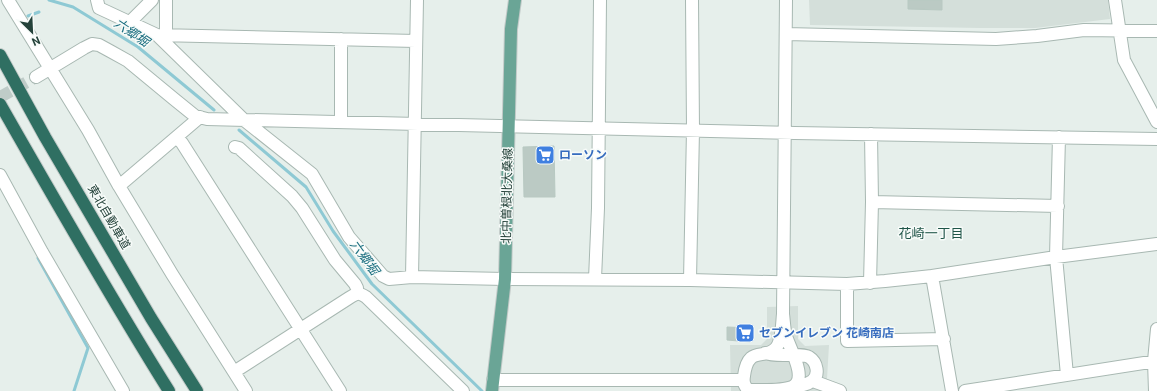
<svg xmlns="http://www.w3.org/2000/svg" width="1157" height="391" font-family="Roboto,'Noto Sans JP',sans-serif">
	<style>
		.built { fill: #d4dfda }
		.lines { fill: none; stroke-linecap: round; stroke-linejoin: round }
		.stream { stroke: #8ec9d4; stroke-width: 3 }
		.building { fill: #bbcac4; stroke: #b8c9c2 }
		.minor-tunnel { stroke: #bfccc8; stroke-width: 12; stroke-dasharray: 12 6; stroke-linecap: butt }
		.minor-casing { stroke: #a8b8b2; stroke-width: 14 }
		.major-casing { stroke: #c2cac8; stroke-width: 14 }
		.highway-casing { stroke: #c2cac8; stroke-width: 14 }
		.minor { stroke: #fff; stroke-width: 12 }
		.major { stroke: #6aa596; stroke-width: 12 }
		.highway { stroke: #2f6f62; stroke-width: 12 }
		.labels { text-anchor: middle; stroke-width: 3; stroke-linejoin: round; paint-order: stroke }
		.shop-label { font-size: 12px; font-weight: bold; fill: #366cbe; stroke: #f7fbf9; text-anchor: start }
		.street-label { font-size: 12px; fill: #24423a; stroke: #f7fbf9 }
		.water-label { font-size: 13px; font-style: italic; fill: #1c6f80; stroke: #f7fbf9 }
		.neighbourhood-label { font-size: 13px; fill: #1f5548; stroke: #f7fbf9 }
	</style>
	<rect width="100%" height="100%" fill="#e6efeb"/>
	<!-- built -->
	<path class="built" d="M809,0H1108L1110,19L1035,28H980L810,25Z
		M798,306V339L805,346L829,345L827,379L831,381V391H731L730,345H761L767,339V307Z"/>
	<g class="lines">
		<!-- stream -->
		<path class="stream" d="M49,0L73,7L138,47L214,110
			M28,16L39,12
			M239,130L306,187L333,231L372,284L482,391
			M38,258L88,348L74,391"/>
	</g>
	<!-- building -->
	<path class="building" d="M908,0H942V10L908,9Z
		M554,146L555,197H524L523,147Z
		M727,327L751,328L750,342L727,340Z"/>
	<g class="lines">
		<!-- minor-tunnel -->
		<path class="minor-tunnel" d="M0,97L36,77"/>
		<defs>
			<path id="minor" d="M8,0L88,130L119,186L172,274L246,391
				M97,0L99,8L157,35L244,120L312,174L349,237L383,276L389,279L412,277L505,279L690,280L847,284L885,281L932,276L1056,257L1157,244
				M166,0V35
				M1115,0L1124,60L1157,122
				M130,22L152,0
				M786,34L996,39L1037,36L1084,30L1157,31
				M157,35L416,41
				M36,77L84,48L92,44L99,45L110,51L128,61L174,99L195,116L207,119L795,133L1157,139
				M341,122V39
				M1059,137L1056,257L1067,375
				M177,138L182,143L340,391
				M235,147L239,148L292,196L302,208L335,260L355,284L357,288V293
				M0,175L42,252L123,391
				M119,186L200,117
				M872,202L1058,206
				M932,276L952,391
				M412,277L417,0
				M595,279L598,208L600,0
				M690,280L693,130L692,0
				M870,283L872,202L871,134
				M847,284V341L944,339
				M783,314C784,321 784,329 786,336C789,347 809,380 792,387C782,391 760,390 748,390C744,385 743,382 744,376C748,344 765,361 776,348C782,341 782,323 783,314L786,0
				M765,353C778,358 800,352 809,357C817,362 820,375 812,381C807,385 800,386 794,386
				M234,372L349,298C357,293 358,292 366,297L463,391
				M493,380H743
				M813,381L840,391
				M965,391L1157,361
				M1155,391L1154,361L1157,329"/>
			<path id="major" d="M492,391L505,279L511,29L515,0"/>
			<path id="highway" d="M0,55L45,137L151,318L197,391
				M0,104C55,200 110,297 169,391"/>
		</defs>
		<!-- minor casing -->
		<use href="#minor" class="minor-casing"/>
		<!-- major casing -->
		<use href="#major" class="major-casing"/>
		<!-- highway casing -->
		<use href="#highway" class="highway-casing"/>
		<!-- minor -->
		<use href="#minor" class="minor"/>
		<!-- major -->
		<use href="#major" class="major"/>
		<!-- highway -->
		<use href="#highway" class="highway"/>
	</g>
	<!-- icons -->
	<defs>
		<symbol id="supermarket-square" viewBox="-11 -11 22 22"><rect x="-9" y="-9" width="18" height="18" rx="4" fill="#3f7fe0" stroke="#f7fbf9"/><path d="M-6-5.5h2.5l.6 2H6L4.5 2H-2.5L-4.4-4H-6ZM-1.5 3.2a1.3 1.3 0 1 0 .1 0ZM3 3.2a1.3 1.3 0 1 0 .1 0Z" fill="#fff"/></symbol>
	</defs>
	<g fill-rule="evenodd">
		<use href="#supermarket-square" x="534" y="144" width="22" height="22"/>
		<use href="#supermarket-square" x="734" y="322" width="22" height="22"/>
	</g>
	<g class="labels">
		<!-- shop labels -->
		<g class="shop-label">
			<text x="559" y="159">ローソン</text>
			<text x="759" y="337">セブンイレブン 花崎南店</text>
		</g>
		<!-- street labels -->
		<g class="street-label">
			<text transform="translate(507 196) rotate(-89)" y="4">北中曽根北大桑線</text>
			<text transform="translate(109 217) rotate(60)" y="4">東北自動車道</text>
		</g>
		<!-- water labels -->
		<g class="water-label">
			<text transform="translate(132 32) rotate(34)" y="5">六郷堀</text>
			<text transform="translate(365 257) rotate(54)" y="5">六郷堀</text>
		</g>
		<!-- neighbourhood labels -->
		<g class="neighbourhood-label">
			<text x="931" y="238">花崎一丁目</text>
		</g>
	</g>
	<!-- north arrow -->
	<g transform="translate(32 32) rotate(156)" stroke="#f7fbf9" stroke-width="3" paint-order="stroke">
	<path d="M0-3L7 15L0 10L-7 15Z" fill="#24423a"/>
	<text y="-6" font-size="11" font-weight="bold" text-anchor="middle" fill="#24423a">N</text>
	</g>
</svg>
